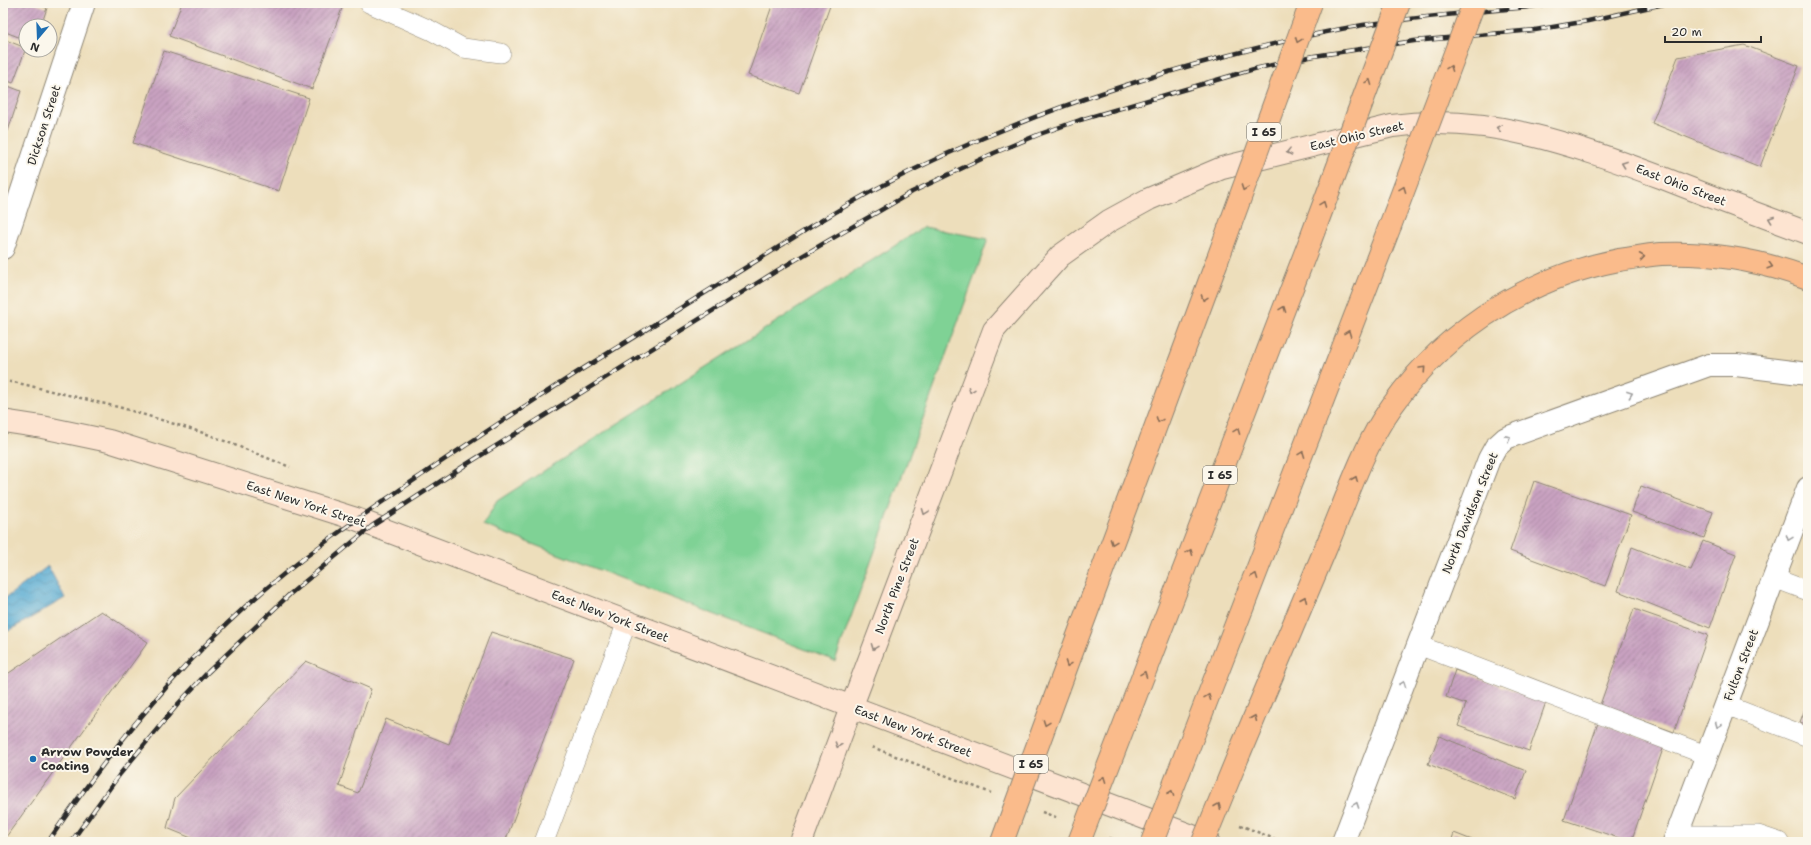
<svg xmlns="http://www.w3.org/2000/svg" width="1811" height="845" font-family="'Shantell Sans',sans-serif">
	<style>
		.green { fill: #7fd295; stroke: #557e60 }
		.water { fill: url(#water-waves); stroke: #416a7e }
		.building { fill: url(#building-hatch) }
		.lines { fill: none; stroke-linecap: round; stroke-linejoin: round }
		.service-casing { stroke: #8c8473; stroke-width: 20 }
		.minor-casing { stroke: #8c8473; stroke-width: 24 }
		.secondary-casing { stroke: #8c8473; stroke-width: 24 }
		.motorway-casing { stroke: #8c8473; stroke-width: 24 }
		.path { stroke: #8c8473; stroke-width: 2.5; stroke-dasharray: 3 3; stroke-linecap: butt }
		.service { stroke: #fff; stroke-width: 19 }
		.minor { stroke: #fff; stroke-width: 22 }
		.secondary { stroke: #fde4d1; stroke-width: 22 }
		.motorway { stroke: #fabb8b; stroke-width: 22 }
		.rail-casing { stroke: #2b2b2b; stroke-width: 4.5 }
		.rail { stroke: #fbf7ec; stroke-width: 3; stroke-dasharray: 9; stroke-linecap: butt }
		.motorway-bridge-casing { stroke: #8c8473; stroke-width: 24; stroke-linecap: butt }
		.motorway-bridge { stroke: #fabb8b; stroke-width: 22 }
		.oneway { stroke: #886c56 }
		.oneway2 { stroke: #94887e }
		.oneway3 { stroke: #a0a0a0 }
		.poi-dot { fill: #1f6fb2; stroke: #fbf7ec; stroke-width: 1.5 }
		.labels { text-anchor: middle; stroke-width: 4; stroke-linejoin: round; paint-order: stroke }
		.shield { fill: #fbf7ec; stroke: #696865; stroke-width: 1 }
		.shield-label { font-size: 11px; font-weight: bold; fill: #2b2b2b }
		.street-label { font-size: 12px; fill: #2b2b2b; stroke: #fbf7ec }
		.poi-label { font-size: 12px; font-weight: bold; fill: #2b2b2b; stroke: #fbf7ec; text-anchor: start }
	</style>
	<defs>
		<pattern id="water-waves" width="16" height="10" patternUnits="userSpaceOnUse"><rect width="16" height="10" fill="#57aad2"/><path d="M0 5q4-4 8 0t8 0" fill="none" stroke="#488bab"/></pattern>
		<pattern id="building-hatch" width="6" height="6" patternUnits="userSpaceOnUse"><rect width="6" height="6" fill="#c9a2c1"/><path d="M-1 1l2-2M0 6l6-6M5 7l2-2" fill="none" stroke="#a3849d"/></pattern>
	</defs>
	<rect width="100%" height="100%" fill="#fbf7ec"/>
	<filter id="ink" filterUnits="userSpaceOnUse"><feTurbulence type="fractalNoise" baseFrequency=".025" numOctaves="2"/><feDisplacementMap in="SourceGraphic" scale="8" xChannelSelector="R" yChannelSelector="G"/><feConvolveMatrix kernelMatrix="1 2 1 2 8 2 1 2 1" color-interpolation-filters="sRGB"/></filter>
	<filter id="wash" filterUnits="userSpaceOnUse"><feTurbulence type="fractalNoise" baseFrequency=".012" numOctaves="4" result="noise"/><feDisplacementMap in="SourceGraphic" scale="16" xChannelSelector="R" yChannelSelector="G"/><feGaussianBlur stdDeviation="0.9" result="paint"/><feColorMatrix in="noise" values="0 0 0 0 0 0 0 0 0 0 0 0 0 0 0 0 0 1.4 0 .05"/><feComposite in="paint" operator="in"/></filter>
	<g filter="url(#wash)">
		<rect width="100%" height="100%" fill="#eddebb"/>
		<!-- green -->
		<path class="green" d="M924,227L988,239L835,661L483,525L497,501Z"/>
		<!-- water -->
		<path class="water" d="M48,566L65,598L3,634V600Z"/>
		<g id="blocks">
			<!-- building -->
			<path class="building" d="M3,3H33L47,8L41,26H26V40L3,31Z
				M182,3H344L312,89L169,36Z
				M773,3H831L799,93L748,75Z
				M3,39L26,48L13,83L3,79Z
				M1744,45L1799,66L1760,167L1652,123L1678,57Z
				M164,51L309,98L279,191L133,143Z
				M3,84L21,91L8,131L3,129Z
				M1534,481L1631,515L1605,586L1510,551Z
				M1641,486L1713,512L1704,538L1632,512Z
				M1703,541L1736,554L1710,628L1618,591L1632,547L1691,570Z
				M1634,609L1708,635L1674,732L1600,705Z
				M101,611L148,642L3,841V677Z
				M491,632L574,659L505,842H201L167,828L175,798L306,661L371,689L339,786L358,793L386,719L449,744Z
				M1455,670L1546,702L1529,751L1458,726L1466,704L1446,697Z
				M1808,701V725L1800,722Z
				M1598,723L1664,746L1631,842L1564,820Z
				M1439,736L1526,771L1515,799L1428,764Z
				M1454,833L1477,842H1451Z"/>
		</g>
	</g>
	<g filter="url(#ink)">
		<use href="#blocks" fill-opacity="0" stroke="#8c8473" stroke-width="1"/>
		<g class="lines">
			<defs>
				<path id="service" d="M369,3L430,30L463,48L501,53
					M1774,578L1808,591
					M1418,645L1706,755
					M1726,705L1808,737
					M1677,835H1758L1779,842
					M544,842L627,622"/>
				<path id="minor" d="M3,248L84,3
					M1343,842L1489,459L1495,448L1506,438L1709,365H1736L1808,374
					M1674,842L1808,488"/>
				<path id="secondary" d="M3,421L42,427L109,441L356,519L1208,842
					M801,842L851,708L994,330L1060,256L1109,221L1149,199L1222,168L1392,126C1489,113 1574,145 1663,178C1711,197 1760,215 1808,233"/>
				<path id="motorway" d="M1059,687L1217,261
					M1130,710L1310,241
					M1194,733L1390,226
					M1239,754C1269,682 1300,610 1330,538C1346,500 1361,455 1382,421C1435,337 1521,279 1619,260C1633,258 1647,255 1661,254C1710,252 1762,261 1808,278"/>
			</defs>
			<!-- service casing -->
			<use href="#service" class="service-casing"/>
			<!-- minor casing -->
			<use href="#minor" class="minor-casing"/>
			<!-- secondary casing -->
			<use href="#secondary" class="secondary-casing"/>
			<!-- motorway casing -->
			<use href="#motorway" class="motorway-casing"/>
			<!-- path -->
			<path class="path" d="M3,381L18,383L122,408L207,434L290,467
				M872,747L991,793
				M1042,812L1058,818
				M1240,825L1282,842
				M1109,838L1121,842"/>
			<!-- service -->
			<use href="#service" class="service"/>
			<!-- minor -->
			<use href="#minor" class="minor"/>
			<!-- secondary -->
			<use href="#secondary" class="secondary"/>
			<!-- motorway -->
			<use href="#motorway" class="motorway"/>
			<defs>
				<path id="rail" d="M48,842C105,757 169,676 245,607C305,553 369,511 435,466C489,430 542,394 597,360C651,326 706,292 761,258C798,235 835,211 874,190C985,131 1104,88 1226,56C1271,44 1316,33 1363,25C1417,17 1473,12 1528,7L1554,3
					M71,842L120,774L178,704L208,672L290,594L372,526L467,464L778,270L912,192L994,153L1040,134L1080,120L1254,69L1314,56L1414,41L1535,30L1588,21L1668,3"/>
			</defs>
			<!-- rail casing -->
			<use href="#rail" class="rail-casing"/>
			<!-- rail -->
			<use href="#rail" class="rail"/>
			<defs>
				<path id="motorway-bridge" d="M1390,226L1474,3
					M1310,241L1399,3
					M1217,261L1311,3
					M1002,842L1059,687
					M1079,842L1130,710
					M1152,842L1194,733
					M1203,842L1239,754"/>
			</defs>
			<!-- motorway-bridge casing -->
			<use href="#motorway-bridge" class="motorway-bridge-casing"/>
			<!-- motorway-bridge -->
			<use href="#motorway-bridge" class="motorway-bridge"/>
		</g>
		<!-- one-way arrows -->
		<defs><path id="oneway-chevron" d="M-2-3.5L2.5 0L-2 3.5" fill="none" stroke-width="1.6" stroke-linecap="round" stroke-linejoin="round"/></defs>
		<g class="oneway">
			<use href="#oneway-chevron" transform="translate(1298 40) rotate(110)"/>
			<use href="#oneway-chevron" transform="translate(1450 68) rotate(-69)"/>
			<use href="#oneway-chevron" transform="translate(1369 82) rotate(-69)"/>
			<use href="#oneway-chevron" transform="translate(1244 188) rotate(110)"/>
			<use href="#oneway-chevron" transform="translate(1403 189) rotate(-69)"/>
			<use href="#oneway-chevron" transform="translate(1323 204) rotate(-69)"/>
			<use href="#oneway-chevron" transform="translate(1642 257) rotate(-8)"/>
			<use href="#oneway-chevron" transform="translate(1770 266) rotate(16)"/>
			<use href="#oneway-chevron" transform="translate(1204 298) rotate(110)"/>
			<use href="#oneway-chevron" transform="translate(1283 309) rotate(-69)"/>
			<use href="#oneway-chevron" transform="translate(1348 333) rotate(-69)"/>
			<use href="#oneway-chevron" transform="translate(1423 369) rotate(-47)"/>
			<use href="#oneway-chevron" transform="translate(1159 420) rotate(110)"/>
			<use href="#oneway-chevron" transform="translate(1237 431) rotate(-69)"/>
			<use href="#oneway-chevron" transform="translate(1302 454) rotate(-69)"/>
			<use href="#oneway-chevron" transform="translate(1355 479) rotate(-67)"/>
			<use href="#oneway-chevron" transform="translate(1113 542) rotate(110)"/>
			<use href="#oneway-chevron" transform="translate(1190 552) rotate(-69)"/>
			<use href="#oneway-chevron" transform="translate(1255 576) rotate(-69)"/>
			<use href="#oneway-chevron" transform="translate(1304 599) rotate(-67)"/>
			<use href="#oneway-chevron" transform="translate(1068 664) rotate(110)"/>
			<use href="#oneway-chevron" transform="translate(1144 674) rotate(-69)"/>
			<use href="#oneway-chevron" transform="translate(1208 697) rotate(-69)"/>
			<use href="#oneway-chevron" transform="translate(1254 718) rotate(-67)"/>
			<use href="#oneway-chevron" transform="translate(1046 723) rotate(110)"/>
			<use href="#oneway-chevron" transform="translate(1103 779) rotate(-69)"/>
			<use href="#oneway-chevron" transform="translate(1171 793) rotate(-69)"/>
			<use href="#oneway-chevron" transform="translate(1218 806) rotate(-68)"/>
		</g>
		<g class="oneway2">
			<use href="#oneway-chevron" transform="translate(1499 128) rotate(-170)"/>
			<use href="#oneway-chevron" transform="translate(1289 152) rotate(166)"/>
			<use href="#oneway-chevron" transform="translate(1624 164) rotate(-160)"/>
			<use href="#oneway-chevron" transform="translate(1771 219) rotate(-160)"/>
			<use href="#oneway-chevron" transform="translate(971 390) rotate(111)"/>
			<use href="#oneway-chevron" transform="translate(925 512) rotate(111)"/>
			<use href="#oneway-chevron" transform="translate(874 647) rotate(111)"/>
			<use href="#oneway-chevron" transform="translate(838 745) rotate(109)"/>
		</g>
		<g class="oneway3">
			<use href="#oneway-chevron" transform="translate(1630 394) rotate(-20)"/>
			<use href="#oneway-chevron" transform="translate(1508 438) rotate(-29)"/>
			<use href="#oneway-chevron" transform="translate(1789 538) rotate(110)"/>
			<use href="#oneway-chevron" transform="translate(1403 684) rotate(-69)"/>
			<use href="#oneway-chevron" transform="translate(1718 725) rotate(112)"/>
			<use href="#oneway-chevron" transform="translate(1356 805) rotate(-70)"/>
		</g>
	</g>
	<!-- markers -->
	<circle class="poi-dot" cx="33" cy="759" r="4"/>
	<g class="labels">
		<!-- shield labels -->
		<g class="shield">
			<rect x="1247" y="123" width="34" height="18" rx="3"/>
			<rect x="1203" y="466" width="34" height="18" rx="3"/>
			<rect x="1014" y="755" width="34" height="18" rx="3"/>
		</g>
		<g class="shield-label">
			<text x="1264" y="136">I 65</text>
			<text x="1220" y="479">I 65</text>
			<text x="1031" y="768">I 65</text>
		</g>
		<!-- street labels -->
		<g class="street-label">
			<text transform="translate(44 125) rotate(-72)" y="4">Dickson Street</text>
			<text transform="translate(1357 136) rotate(-13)" y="4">East Ohio Street</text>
			<text transform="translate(1681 185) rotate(21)" y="4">East Ohio Street</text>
			<text transform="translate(306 504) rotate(18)" y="4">East New York Street</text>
			<text transform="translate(1470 513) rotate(-68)" y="4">North Davidson Street</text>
			<text transform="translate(897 586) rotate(-69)" y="4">North Pine Street</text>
			<text transform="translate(610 616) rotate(21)" y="4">East New York Street</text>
			<text transform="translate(1741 665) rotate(-69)" y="4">Fulton Street</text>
			<text transform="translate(913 731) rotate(21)" y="4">East New York Street</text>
		</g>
		<!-- poi labels -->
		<g class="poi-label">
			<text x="41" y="756">Arrow Powder<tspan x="41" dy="14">Coating</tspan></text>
		</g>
	</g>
	<!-- margin -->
	<rect width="1811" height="845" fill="none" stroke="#fbf7ec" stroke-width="16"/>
	<!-- north arrow -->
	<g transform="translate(38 38) rotate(199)"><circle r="19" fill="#fbf7ec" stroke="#a8a59f"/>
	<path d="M0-3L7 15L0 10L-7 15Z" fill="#1f6fb2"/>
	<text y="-6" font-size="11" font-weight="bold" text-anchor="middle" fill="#2b2b2b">N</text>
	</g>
	<!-- scale -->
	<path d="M1665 36v6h96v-6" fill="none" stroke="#2b2b2b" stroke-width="2"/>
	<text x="1671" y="36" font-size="12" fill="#2b2b2b" stroke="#fbf7ec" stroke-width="3" paint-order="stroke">20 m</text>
</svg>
